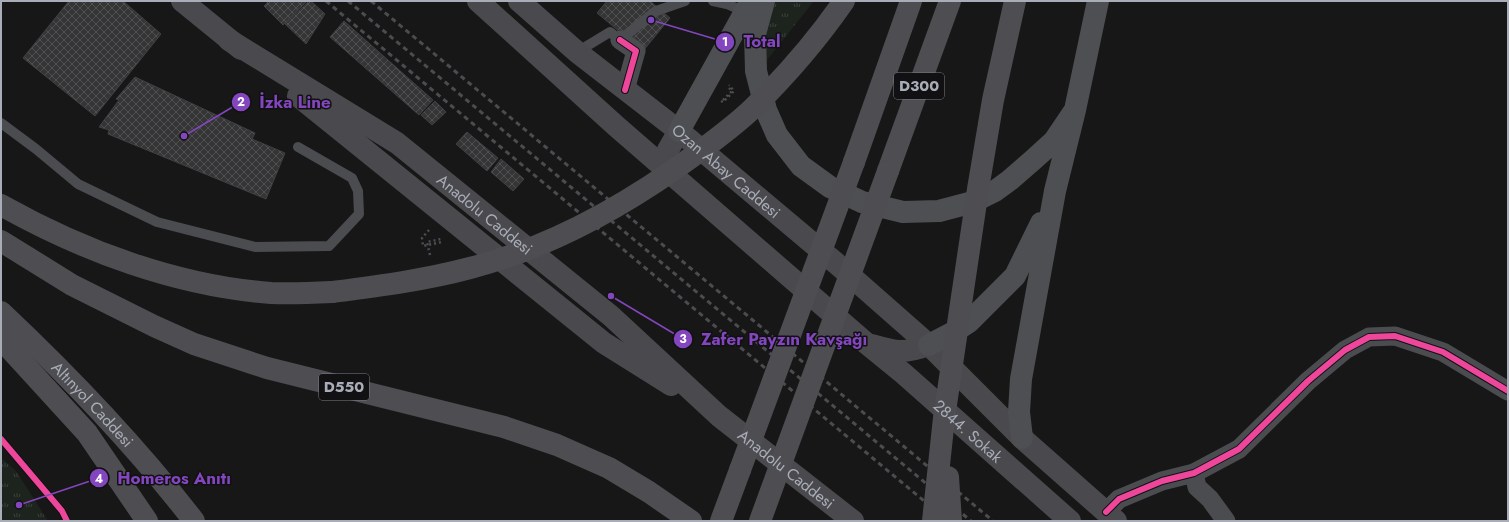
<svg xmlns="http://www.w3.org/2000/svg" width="1509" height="522" font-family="Jost,sans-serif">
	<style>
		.grass { fill: url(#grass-tufts) }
		.building { fill: url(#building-cross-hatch); stroke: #3f4043 }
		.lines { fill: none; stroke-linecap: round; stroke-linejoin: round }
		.path { stroke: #4d4e52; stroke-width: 2.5; stroke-dasharray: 2 3; stroke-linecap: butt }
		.service { stroke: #4b4c50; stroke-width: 10 }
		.minor { stroke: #4b4c50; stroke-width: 19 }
		.secondary { stroke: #4a4a4e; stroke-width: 22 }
		.primary { stroke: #4d4f52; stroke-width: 22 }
		.trunk { stroke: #4e4e52; stroke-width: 22 }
		.rail { stroke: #4b4c4f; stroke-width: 3; stroke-dasharray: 5 4; stroke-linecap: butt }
		.trunk-bridge { stroke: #4e4e52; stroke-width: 22 }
		.cycleway-casing { stroke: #111113; stroke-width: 8 }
		.cycleway { stroke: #ed469a; stroke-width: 6 }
		.labels { text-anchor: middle; stroke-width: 3; stroke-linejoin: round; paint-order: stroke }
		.shield { fill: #111113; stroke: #7b7e86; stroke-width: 1 }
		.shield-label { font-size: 15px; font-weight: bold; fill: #a8adb8 }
		.street-label { font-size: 16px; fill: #a8adb8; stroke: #111113 }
		.leader { fill: none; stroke: #8446be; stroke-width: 1.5 }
		.callout-dot { fill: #8446be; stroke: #111113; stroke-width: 1.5 }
		.mark-label { font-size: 12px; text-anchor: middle; font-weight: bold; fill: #fff }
		.callout-label { font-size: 17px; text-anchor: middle; font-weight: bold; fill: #8446be; stroke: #111113; stroke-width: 3; stroke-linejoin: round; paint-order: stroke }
	</style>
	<defs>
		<pattern id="grass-tufts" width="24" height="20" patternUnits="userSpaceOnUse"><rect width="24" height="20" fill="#1d241e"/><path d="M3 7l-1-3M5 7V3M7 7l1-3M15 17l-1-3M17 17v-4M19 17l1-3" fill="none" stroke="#3b413d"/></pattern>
		<pattern id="building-cross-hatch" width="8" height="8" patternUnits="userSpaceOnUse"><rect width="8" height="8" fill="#353536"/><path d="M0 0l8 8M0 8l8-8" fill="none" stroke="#4f5051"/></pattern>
	</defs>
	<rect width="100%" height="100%" fill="#171717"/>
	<!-- grass -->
	<path class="grass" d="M774,1H814L766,61V32Z
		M1,458L16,471L48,521H1Z"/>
	<!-- building -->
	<path class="building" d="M69,1H123L161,34L95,116L23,58Z
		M269,1H307L283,25L264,6Z
		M309,1H311L325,14L306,44L285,24Z
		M607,1H650L670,18L643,51L597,13Z
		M344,21L433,100L419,115L330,37Z
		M135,77L255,133L252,139L285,153L266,199L108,134L109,130L99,127L119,100L116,99Z
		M435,101L446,112L432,125L421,115Z
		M467,132L498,158L487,171L456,144Z
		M501,159L524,179L513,191L491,172Z"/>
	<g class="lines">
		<!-- path -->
		<path class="path" d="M723,100L732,91L729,88
			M721,101L723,102L734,91L729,85
			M429,230L422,238L423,246L442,242
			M430,255L427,242L441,239"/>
		<!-- service -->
		<path class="service" d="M713,1L727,4L745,12
			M577,52L610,32L620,40L656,11L685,1
			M1,123L36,149L78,184L157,222L255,247L329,246L359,214L358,191L352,178L298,147"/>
		<!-- minor -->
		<path class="minor" d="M620,40L636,51L625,90
			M1194,473L1197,487L1210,499L1226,521
			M1106,512L1119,499L1162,481L1194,473L1239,449L1308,381L1345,350L1369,337L1395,336L1443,352L1508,391"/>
		<!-- secondary -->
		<g class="secondary">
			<path d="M182,1L241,49"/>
			<path id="s1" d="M478,1L616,126L866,343L904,374L1070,521"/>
			<path id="s2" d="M519,1L577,52L679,131L837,264L929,345L1022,438L1116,521"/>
			<path id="s3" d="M229,40L397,143L611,316L719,416L853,521"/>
			<path d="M298,96L604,343L671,385"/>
			<path d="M662,165L668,150L679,131"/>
			<path d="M872,345C896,352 904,354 929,345"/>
		</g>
		<!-- primary -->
		<path class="primary" d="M764,1L755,34L756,71L766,110L777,135L801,166L830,187L862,202L903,212L939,211L973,202L995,191L1010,180L1033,160L1054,141L1075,110
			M679,131L751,1
			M929,345L952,333L969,322L1015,276L1041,223
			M1022,438L1019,412L1021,379L1055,191L1075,110L1098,1"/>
		<!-- trunk -->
		<g class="trunk">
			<path d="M854,162L911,1"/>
			<path d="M888,171L950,1"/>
			<path d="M1,205C83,251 177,286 271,293C291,294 312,293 332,292"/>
			<path d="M1,241L72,285L154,326L194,344L267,368L504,427L557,445L609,468L649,492L691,521"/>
			<path id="s4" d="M1,312C70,377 136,446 194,521"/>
			<path d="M1,339L87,433L147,521"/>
			<path d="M721,521L740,470"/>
		</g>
		<!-- rail -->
		<path class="rail" d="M326,1L948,521
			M348,1L971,521
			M371,1L993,521"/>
		<!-- trunk-bridge -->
		<path class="trunk-bridge" d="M332,292C378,286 425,280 470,268C553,247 628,204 696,154C715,140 734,126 751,110C785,77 817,40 844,1
			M740,470L854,162
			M948,477L951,521
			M760,521L888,171
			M933,521L944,418L978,189L993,100L1015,1"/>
		<defs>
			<path id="cycleway" d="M620,40L636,51L625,90
				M1,439L62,511L67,521
				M1106,512L1119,499L1162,481L1194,473L1239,449L1308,381L1345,350L1369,337L1395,336L1443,352L1508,391"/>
		</defs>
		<!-- cycleway casing -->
		<use href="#cycleway" class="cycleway-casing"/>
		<!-- cycleway -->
		<use href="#cycleway" class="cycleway"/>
	</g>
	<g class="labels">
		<!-- shield labels -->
		<g class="shield">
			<rect x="894" y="73" width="50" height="26" rx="3"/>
			<rect x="319" y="374" width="50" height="26" rx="3"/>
		</g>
		<g class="shield-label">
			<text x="919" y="91">D300</text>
			<text x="344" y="392">D550</text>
		</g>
		<!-- street labels -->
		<g class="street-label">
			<text dy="6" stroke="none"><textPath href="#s2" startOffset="268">Ozan Abay Caddesi</textPath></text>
			<text dy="6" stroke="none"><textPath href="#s3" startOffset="310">Anadolu Caddesi</textPath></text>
			<text dy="6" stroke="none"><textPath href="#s4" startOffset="130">Altınyol Caddesi</textPath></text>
			<text dy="6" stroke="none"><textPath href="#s1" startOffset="652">2844. Sokak</textPath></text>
			<text dy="6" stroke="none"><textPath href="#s3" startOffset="705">Anadolu Caddesi</textPath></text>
		</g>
	</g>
	<!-- callouts -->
	<path class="leader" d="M651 20L725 42M184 136L241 102M611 296L683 339M19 505L99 478"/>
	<g class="callout-dot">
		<circle cx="651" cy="20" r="4"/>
		<circle cx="184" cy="136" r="4"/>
		<circle cx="611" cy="296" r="4"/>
		<circle cx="19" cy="505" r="4"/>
		<circle cx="725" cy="42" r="10"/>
		<circle cx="241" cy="102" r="10"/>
		<circle cx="683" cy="339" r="10"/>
		<circle cx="99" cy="478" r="10"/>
	</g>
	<g class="mark-label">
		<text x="725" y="46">1</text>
		<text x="241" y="106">2</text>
		<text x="683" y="343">3</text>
		<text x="99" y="483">4</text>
	</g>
	<g class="callout-label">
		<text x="762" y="47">Total</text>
		<text x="295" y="108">İzka Line</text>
		<text x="784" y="345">Zafer Payzın Kavşağı</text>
		<text x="174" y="484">Homeros Anıtı</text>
	</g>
	<!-- border -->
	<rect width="1509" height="522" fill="none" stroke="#a8adb8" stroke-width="4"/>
</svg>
